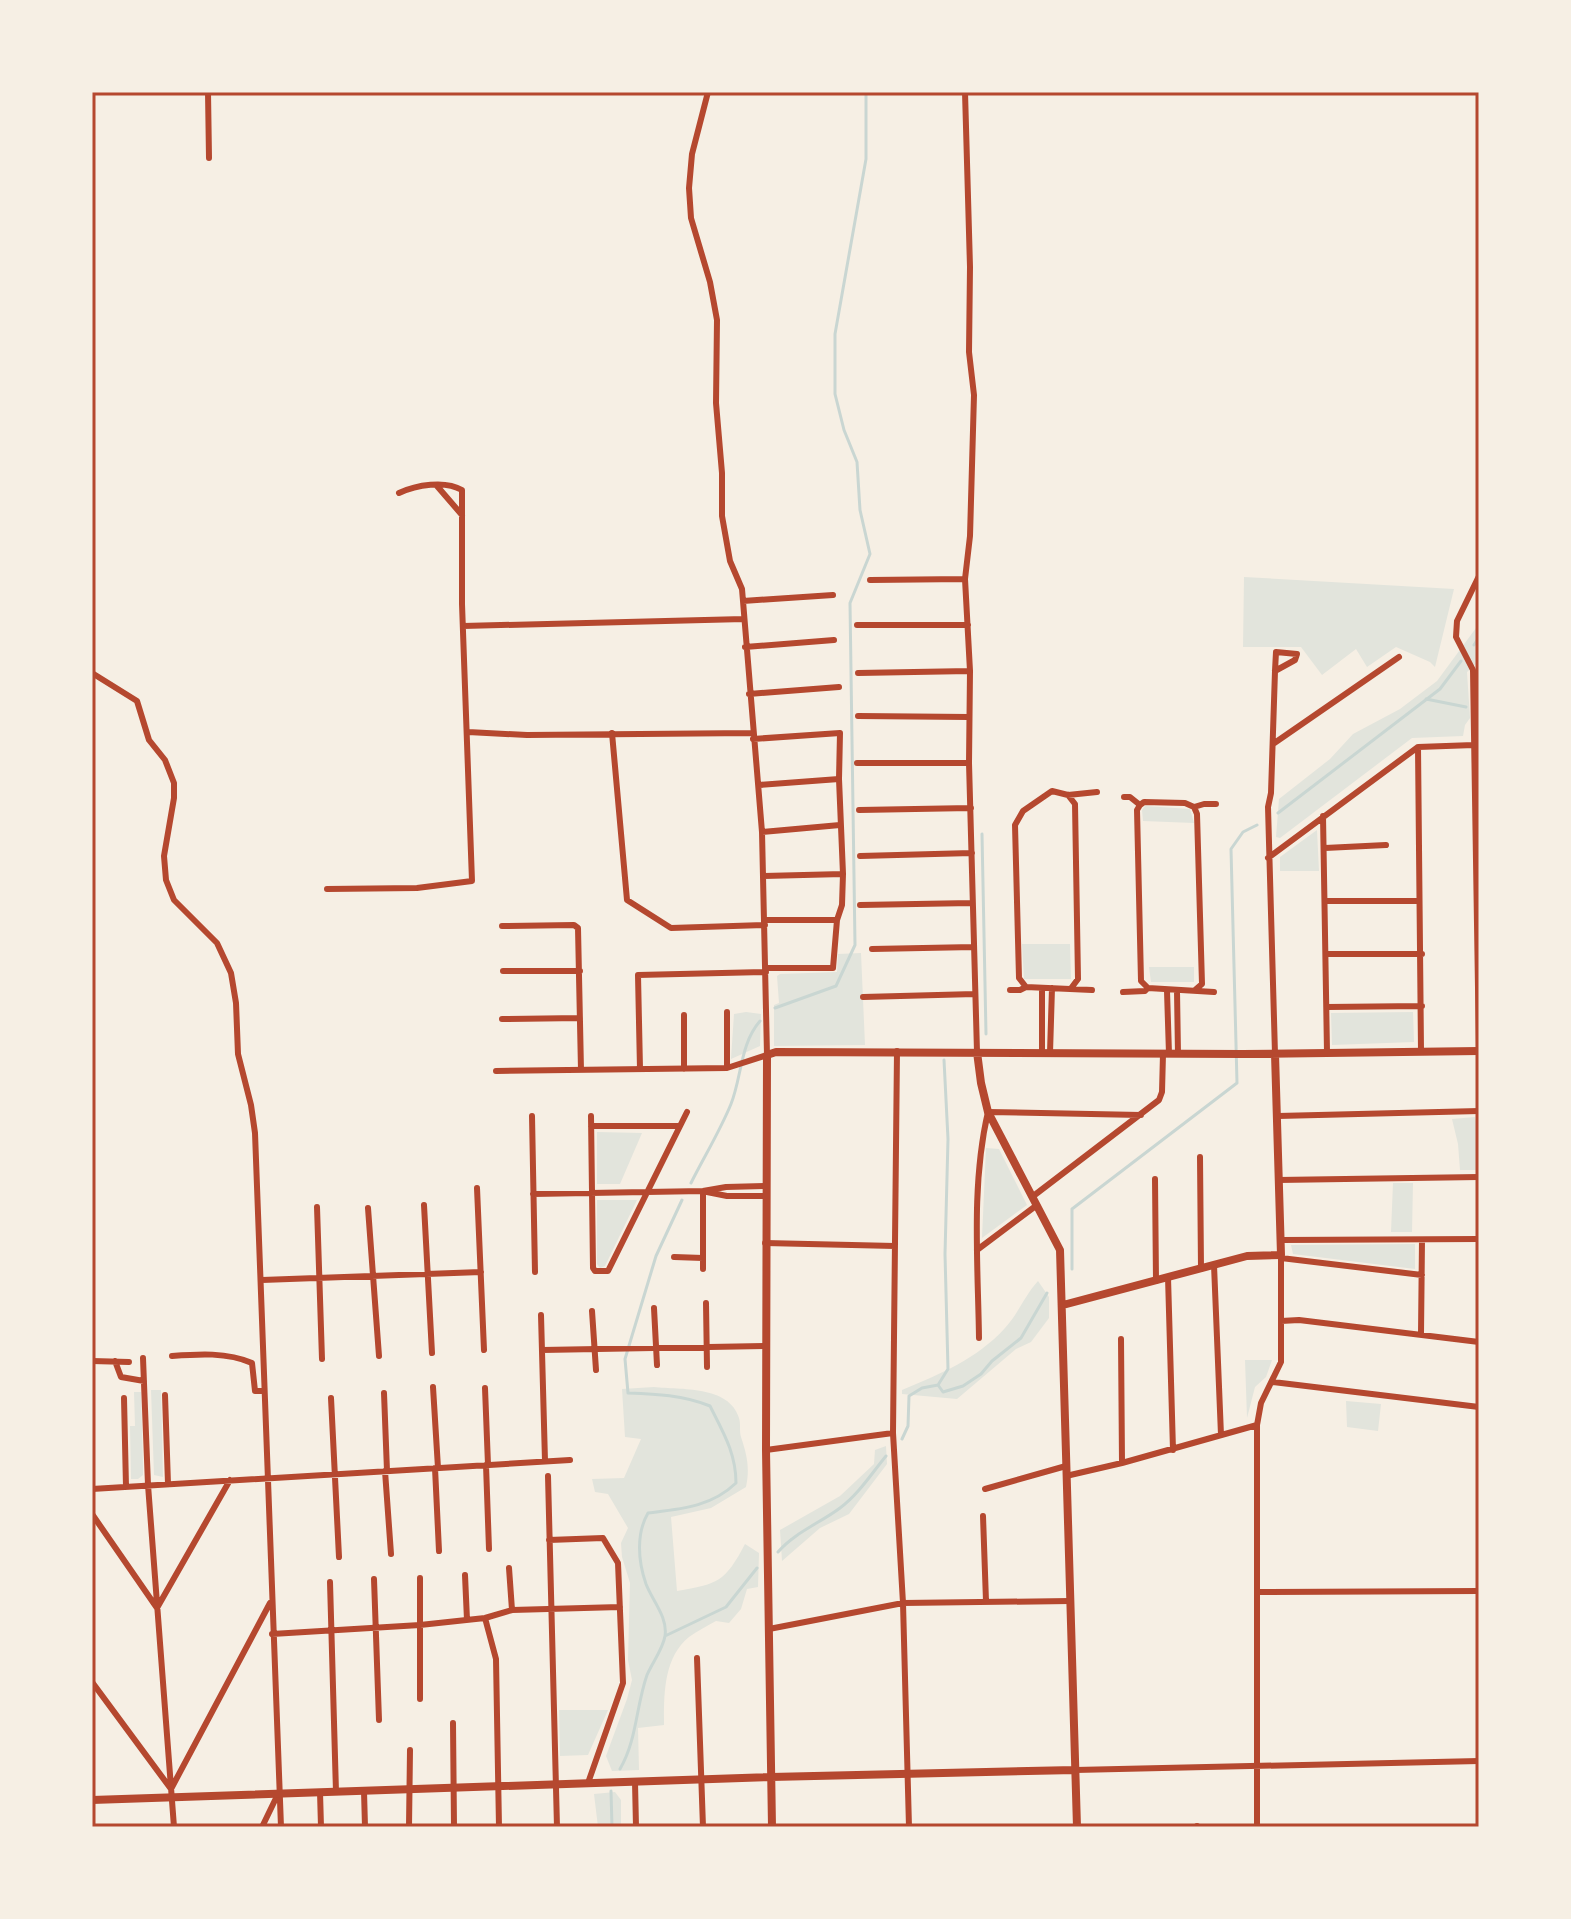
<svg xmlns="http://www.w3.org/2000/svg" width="1571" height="1919" font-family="'Alegreya Sans',sans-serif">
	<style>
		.green { fill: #e2e4dc }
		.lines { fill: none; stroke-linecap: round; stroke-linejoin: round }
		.stream { stroke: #c9d6d2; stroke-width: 3 }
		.minor { stroke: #b5482f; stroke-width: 6 }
		.tertiary { stroke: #b5482f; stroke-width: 8 }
		.neatline { fill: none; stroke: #b5482f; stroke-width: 3 }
	</style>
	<rect width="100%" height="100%" fill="#f6efe4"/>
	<!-- green -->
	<path class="green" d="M1244,577L1454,589L1435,667L1430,662L1396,647L1367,667L1356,649L1322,675L1301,647H1243Z
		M1476,628L1479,661L1467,672L1470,718L1465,725L1463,736L1412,738L1280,838L1276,837L1279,799L1330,759L1353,734L1400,709L1437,681Z
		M1145,806L1190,809L1194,823L1143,821L1142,810Z
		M1317,830L1319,871H1280V857Z
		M1022,944H1070L1071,979H1024Z
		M861,953L865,1045L774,1046V1005L779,1003L777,976L780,974L837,972L838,954Z
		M1149,967H1194V982H1151Z
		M746,1012L761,1014L760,1046L731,1059L734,1014Z
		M1413,1012L1414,1042L1332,1045L1331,1013Z
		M1475,1117L1479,1134V1170H1460L1458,1144L1452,1119Z
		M597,1132L642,1133L620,1184H597Z
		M986,1148L999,1149L1027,1205L982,1238Z
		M1393,1183H1413L1412,1232H1391Z
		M597,1200H637L605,1266L600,1268L597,1264Z
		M1415,1244V1269L1293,1254L1291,1245Z
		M1038,1281L1049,1297V1318L1031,1342L1016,1349L957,1399L902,1394V1390C940,1374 977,1359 1005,1328C1018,1314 1025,1295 1038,1281Z
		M1245,1360H1272L1266,1377L1255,1387L1247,1418Z
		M654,1387C680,1390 729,1385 739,1418C741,1424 739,1431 741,1437C747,1455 750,1468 746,1487L711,1508L671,1517L677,1591C718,1584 725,1582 745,1544L759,1553L758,1587L747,1589L741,1609L729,1623L716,1621C707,1626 697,1631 689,1637C663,1658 664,1696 664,1725L638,1728L639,1770L612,1771L606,1756L627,1699L632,1680L628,1660L630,1583L622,1557L621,1543L628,1528L608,1494L595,1492L592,1479L624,1478L641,1439L625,1437L622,1389Z
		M151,1390H161L163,1477L154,1475Z
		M134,1392H141L143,1466V1475L138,1479H131L130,1426H135Z
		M1346,1401L1381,1404L1378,1431L1347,1427Z
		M886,1446L887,1464L849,1514L820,1528L782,1561L780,1530L840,1496L874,1464L875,1450Z
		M559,1710H608L588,1755L560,1756Z
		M615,1792L621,1800V1827H598L594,1794Z"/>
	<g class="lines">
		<!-- stream -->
		<path class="stream" d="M1474,645L1479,637
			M1426,699L1466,707
			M1278,813L1440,689L1461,661
			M982,834L986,1034
			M775,1008L836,986L855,945L850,603L870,554L860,510L857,462L844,430L835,394V334L866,159V92
			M691,1183C704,1157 720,1131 731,1104C742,1076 740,1044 760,1021
			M1072,1269V1209L1237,1083L1231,849L1243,832L1257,825
			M938,1385L948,1369L945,1254L948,1139L944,1060
			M902,1439L908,1426L909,1396L922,1388L938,1385L943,1392L963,1386L981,1374L992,1361L1021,1338L1047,1293
			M778,1552C794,1533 820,1523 840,1508C858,1495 872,1473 886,1456
			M665,1636L726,1607L757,1568
			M620,1769C637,1740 636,1706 647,1675C652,1663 663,1649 665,1636C668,1617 652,1600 646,1584C638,1561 636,1534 648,1513C681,1509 711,1507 736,1483C736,1453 723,1432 710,1406C683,1395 656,1394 628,1393L625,1359L656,1256L682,1200
			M611,1791L612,1827"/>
		<!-- minor -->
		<path class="minor" d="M208,92L209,158
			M965,92L970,267L969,352L974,395L970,536L965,579L970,671L969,763L977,1052
			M437,486L462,515
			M870,580L965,579
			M743,601L833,595
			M857,625H968
			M463,626L744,619
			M745,647L834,640
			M92,673L137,701L149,740L165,760L174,783V798L164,856L166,880L174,900L217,943L231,973L236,1003L238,1054L251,1105L255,1133L281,1827
			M858,673L970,671
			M749,694L839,687
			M858,716L969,717
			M468,732L527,735L753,733
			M612,733L627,900L671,928L765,925
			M753,739L840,733L839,779L843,874L842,905L837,920L833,968H767
			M1273,744L1399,657
			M1418,747L1421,1050
			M857,763H969
			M759,785L839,779
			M1068,795L1075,804L1078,979L1072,987
			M1124,797H1130L1140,805L1144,802L1185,803L1194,807L1204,804H1216
			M1140,805L1137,810L1141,981L1148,988
			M1194,807L1197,814L1202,984L1195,990
			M859,810L971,808
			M1323,816L1327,1052
			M762,832L840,825
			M1325,848L1386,845
			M860,856L972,853
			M1268,858L1418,747L1474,745
			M764,876L843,874
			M327,889L417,888L472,881L462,604V490C445,480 416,485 399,493
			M1325,901H1419
			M860,905L972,903
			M764,920H837
			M502,926L574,925L578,928L581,1070
			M872,949L974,947
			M1326,954H1422
			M503,971H580
			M1026,987L1019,978L1015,825L1023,811L1052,791L1068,795L1097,792
			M1042,988V1053
			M1010,990H1020L1026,987L1092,990
			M1167,991L1169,1054
			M1177,991L1178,1054
			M1123,992L1145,991L1148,988L1214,992
			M863,997L975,994
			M1327,1007L1422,1006
			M727,1012V1068
			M502,1019L580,1018
			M897,1051L893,1433L903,1603L909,1827
			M1479,1051L1473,670L1456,637L1457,621L1479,576
			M1050,1053L1052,988
			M1275,1054L1268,807L1271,793L1275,671L1276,652L1297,654L1295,660L1275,671
			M640,1069L638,975L766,972
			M684,1069V1015
			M496,1071L727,1068L767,1055L762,832L743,601L742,589L730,561L722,516V473L716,403L717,320L710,282L691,218L689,188L692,154L708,92
			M532,1116L535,1272
			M591,1116L593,1268L595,1271H608L687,1112
			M1278,1116L1479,1111
			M591,1126H679
			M1200,1157L1201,1269
			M1155,1179L1156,1281
			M1278,1180L1479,1177
			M477,1188L484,1350
			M707,1192L727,1196H765
			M533,1194L703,1191L726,1187L765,1186
			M1032,1197L1159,1100L1162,1092L1163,1054
			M424,1205L432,1353
			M317,1207L322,1359
			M368,1208L379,1356
			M1281,1240L1479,1239
			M765,1243L895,1246
			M977,1250L1037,1205
			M674,1257L703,1258
			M1281,1258L1422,1275
			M1214,1265L1221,1435
			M703,1269V1191
			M1168,1277L1173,1450
			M262,1280L481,1272
			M706,1303L707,1367
			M654,1308L657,1365
			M592,1311L596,1370
			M541,1315L545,1461
			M1281,1321L1299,1320L1479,1342
			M1421,1334L1422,1240
			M979,1338C978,1264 971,1185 988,1112L1141,1115
			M1121,1339L1122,1463
			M542,1350L766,1346
			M172,1356C198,1354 227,1352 252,1363L255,1391H264
			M143,1358L148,1485L174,1827
			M92,1361L129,1362
			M115,1361L121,1377L144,1381
			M1273,1382L1479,1407
			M433,1387L438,1468
			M485,1388L488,1465
			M384,1393L387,1471
			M165,1395L168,1484
			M124,1398L126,1487
			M331,1398L339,1557
			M766,1450L893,1433
			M486,1465L489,1549
			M435,1468L439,1551
			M385,1471L391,1554
			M548,1476L557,1827
			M1066,1476L1122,1463L1257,1425
			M92,1489L570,1460
			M985,1489L1066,1466
			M92,1514L157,1608L230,1480
			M983,1516L986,1601
			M549,1540L603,1538L618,1563L623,1683L588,1783
			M509,1568L512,1610
			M465,1575L467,1620
			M420,1578V1699
			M374,1579L379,1720
			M330,1582L336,1792
			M1257,1592L1479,1591
			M485,1618L496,1659L499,1827
			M769,1629L903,1603L1070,1601
			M272,1634L420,1625L485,1618L512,1610L620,1607
			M697,1658L703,1827
			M92,1682L171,1789L270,1603
			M453,1723L454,1827
			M1075,1770L1479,1761
			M635,1782L636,1827
			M364,1791L365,1827
			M320,1792L321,1827
			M1197,1826V1827
			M262,1827L278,1794
			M409,1827L410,1750
			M1257,1827V1425L1261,1403L1281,1362V1255"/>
		<!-- tertiary -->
		<path class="tertiary" d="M977,1052L981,1083L988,1112L1060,1250L1077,1827
			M1063,1305L1247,1256L1281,1255L1275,1054
			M92,1800L771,1777L1075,1770
			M772,1827L766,1450L767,1055L776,1052L1243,1054L1479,1051"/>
	</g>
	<!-- border -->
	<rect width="1571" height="1919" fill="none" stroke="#f6efe4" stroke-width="188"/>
	<rect x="94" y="94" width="1383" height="1731" class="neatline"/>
</svg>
